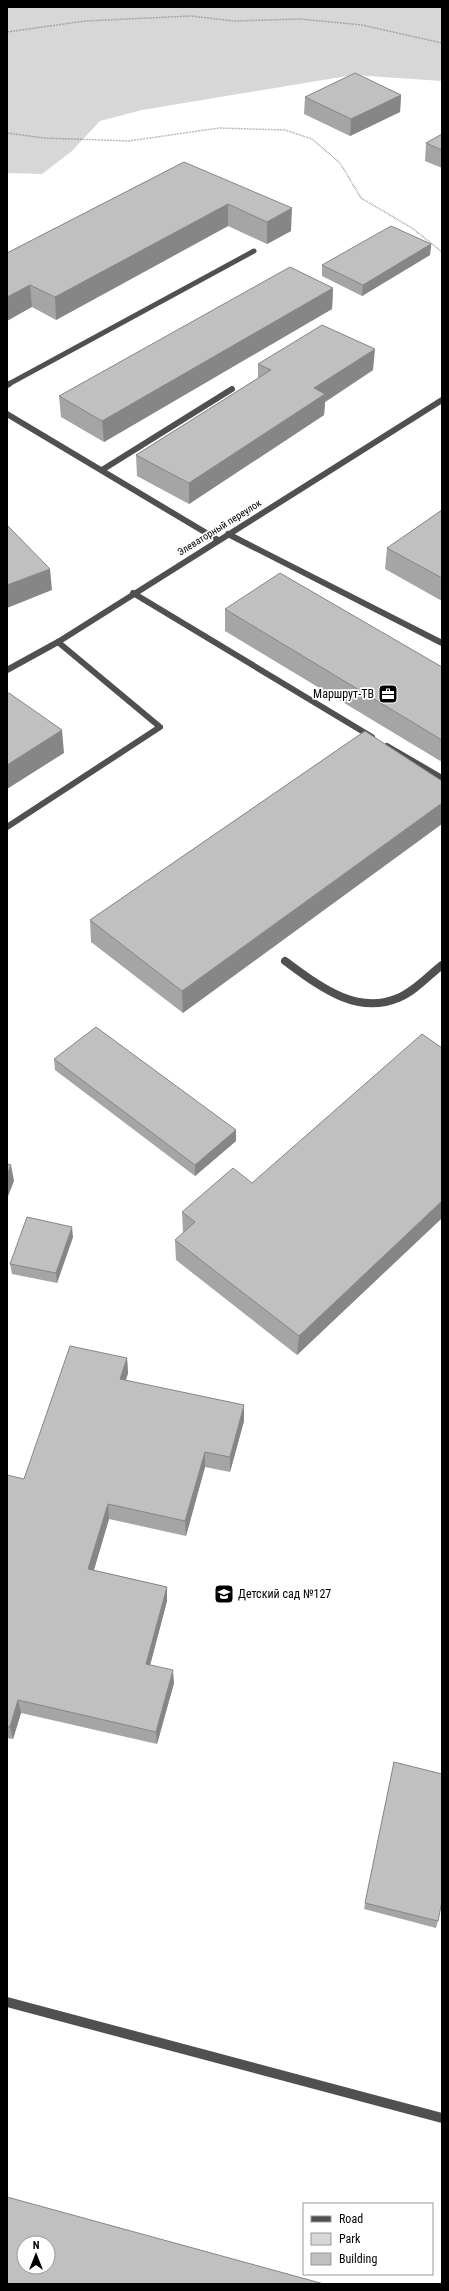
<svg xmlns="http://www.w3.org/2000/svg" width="449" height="2291" font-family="'Roboto Condensed',sans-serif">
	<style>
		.green { fill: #d7d7d7 }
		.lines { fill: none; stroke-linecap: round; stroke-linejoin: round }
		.path { stroke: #727272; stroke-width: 1.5; stroke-dasharray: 0.5 1; stroke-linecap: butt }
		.lane-far3 { stroke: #505050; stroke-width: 5 }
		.lane-far2 { stroke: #505050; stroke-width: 6 }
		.lane-far1 { stroke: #505050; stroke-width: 8 }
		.lane { stroke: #505050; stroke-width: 10 }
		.street { stroke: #505050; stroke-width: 6 }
		.wall { fill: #a5a5a5 }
		.shaded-wall { fill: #868686 }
		.building { fill: #c0c0c0; stroke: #868686; fill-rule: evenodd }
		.labels { text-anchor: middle; stroke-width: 3.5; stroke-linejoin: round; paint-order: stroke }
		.far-street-label { font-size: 10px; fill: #000; stroke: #fff }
		.poi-label { font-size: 12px; fill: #000; stroke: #fff; text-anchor: end }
	</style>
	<rect width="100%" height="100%" fill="#fff"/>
	<!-- green -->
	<path class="green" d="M7,7H442V81L353,75L142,110L100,121L72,151L42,174L7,173Z"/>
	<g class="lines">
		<!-- path -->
		<path class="path" d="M7,32L85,21L191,16L234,21L300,19L362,25L442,43
			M7,133L44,138L129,141L219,128L285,130L312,139L340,163L361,198L412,228L442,252"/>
		<!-- lane-far3 -->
		<path class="lane-far3" d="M7,385L254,251"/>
		<!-- lane-far2 -->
		<path class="lane-far2" d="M7,385L9,384
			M7,414L218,540
			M102,470L232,389
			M228,534L442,643
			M133,593L372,737
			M387,746L442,778
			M7,827L160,727L58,642"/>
		<!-- lane-far1 -->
		<path class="lane-far1" d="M285,961C318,985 356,1016 398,998C415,991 428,976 442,965"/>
		<!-- lane -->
		<path class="lane" d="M7,2002L442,2118"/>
		<!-- street -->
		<path class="street" d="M7,670L58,642L442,400"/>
	</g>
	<!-- wall -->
	<path class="wall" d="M401,95L400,112L350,136L304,114L305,97Z
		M442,134V168L425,161L426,143Z
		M184,162L291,231L267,244L228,226L56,320L32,307L7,253Z
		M431,244L430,255L362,296L322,276V265Z
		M333,288L332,309L104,442L61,417L59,396Z
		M258,364L373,370L325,402L324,415L189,504L137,476L136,455L258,378Z
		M442,510V601L385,569L387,548Z
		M225,609L442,667V762L225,631Z
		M365,731L183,1013L91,942L90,920Z
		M442,1048V1218L297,1355L176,1260L175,1240L183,1233L182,1212L252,1183Z
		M54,1059L236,1130V1141L195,1176L55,1070Z
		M73,1237L57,1283L12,1274L10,1264Z
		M127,1358L128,1373L126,1380L244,1421L230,1472L205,1467L186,1536L109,1519L94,1570L167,1587V1601L150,1665L174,1683L157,1744L21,1713L13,1739L7,1738V1475L24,1479Z
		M394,1762L438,1921L436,1928L364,1909Z"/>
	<!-- shaded-wall -->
	<path class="shaded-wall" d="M401,95L400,112L350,136L351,119Z
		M228,204V226L56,320L55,297Z
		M292,208L291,231L267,244V222Z
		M431,244L430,255L362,296L363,285Z
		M30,285L32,307L7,321V297Z
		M333,288L332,309L104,442L102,421Z
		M375,349L373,370L325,402L324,415L189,504V483L314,388Z
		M50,569L52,590L7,608V585Z
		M62,730L64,753L7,789V765Z
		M442,803V824L183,1013L182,991Z
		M236,1130V1141L195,1176V1165Z
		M11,1165L14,1181L7,1199V1175Z
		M442,1201V1218L297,1355L299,1336Z
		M72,1227L73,1237L57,1283L56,1273Z
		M127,1358L128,1373L121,1394L120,1379Z
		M244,1405V1421L230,1472V1457Z
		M205,1452V1467L186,1536L185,1521Z
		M108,1504L109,1519L90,1583L88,1569Z
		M167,1587V1601L147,1677L146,1664Z
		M173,1670L174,1683L157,1744L156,1732Z
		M18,1700L21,1713L13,1739L10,1727Z"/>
	<!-- building -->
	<path class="building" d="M355,73L401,95L351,119L305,97Z
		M442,134V150L426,143Z
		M184,162L292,208L267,222L228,204L55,297L30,285L7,297V253Z
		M391,226L431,244L363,285L322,265Z
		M290,267L333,288L102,421L59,396Z
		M322,325L375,349L314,388L325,394L189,483L136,455L271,370L258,364Z
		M442,510V578L387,548Z
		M7,525L50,569L7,585Z
		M280,573L442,667V740L225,609Z
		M9,693L62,730L7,765V694Z
		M365,731L442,781V803L182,991L90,920Z
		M96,1027L236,1130L195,1165L54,1059Z
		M422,1034L442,1048V1201L299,1336L175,1240L195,1222L182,1212L233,1168L252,1183Z
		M7,1164L11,1165L7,1175Z
		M27,1217L72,1227L56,1273L10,1264Z
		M70,1346L127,1358L120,1379L244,1405L230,1457L205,1452L185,1521L108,1504L88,1569L167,1587L146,1664L173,1670L156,1732L18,1700L10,1727L7,1726V1475L24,1479Z
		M394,1762L442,1774V1901L438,1921L365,1903Z
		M7,2197L324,2284H7ZM24,2243H48V2267H24Z"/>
	<!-- icons -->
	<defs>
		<symbol id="office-square" viewBox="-11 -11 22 22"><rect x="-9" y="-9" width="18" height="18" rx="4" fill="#000" stroke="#fff"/><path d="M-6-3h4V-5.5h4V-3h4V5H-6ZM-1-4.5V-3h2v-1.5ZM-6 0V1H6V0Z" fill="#fff"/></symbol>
		<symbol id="school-square" viewBox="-11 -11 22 22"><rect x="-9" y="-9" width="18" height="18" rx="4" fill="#000" stroke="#fff"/><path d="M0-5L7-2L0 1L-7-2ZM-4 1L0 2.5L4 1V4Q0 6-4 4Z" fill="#fff"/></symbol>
	</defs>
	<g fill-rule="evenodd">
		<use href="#office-square" x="377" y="683" width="22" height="22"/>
		<use href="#school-square" x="213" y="1583" width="22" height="22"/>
	</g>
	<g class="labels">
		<!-- far-street labels -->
		<g class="far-street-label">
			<text transform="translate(219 527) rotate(-32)" y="4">Элеваторный переулок</text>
		</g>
		<!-- poi labels -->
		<g class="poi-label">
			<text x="374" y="698">Маршрут-ТВ</text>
			<text x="238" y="1598" text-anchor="start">Детский сад №127</text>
		</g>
	</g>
	<!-- border -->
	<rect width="449" height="2291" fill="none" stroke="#000000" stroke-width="16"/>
	<!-- legend -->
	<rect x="303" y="2203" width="130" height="72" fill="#ffffff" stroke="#999999"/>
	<rect x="311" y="2216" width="20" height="6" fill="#505050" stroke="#999999"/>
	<text x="339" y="2223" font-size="12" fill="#000000">Road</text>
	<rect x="311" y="2233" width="20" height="12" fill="#d7d7d7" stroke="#999999"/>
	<text x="339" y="2243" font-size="12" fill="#000000">Park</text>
	<rect x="311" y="2253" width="20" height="12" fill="#c0c0c0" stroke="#999999"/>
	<text x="339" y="2263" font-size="12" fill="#000000">Building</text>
	<!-- north arrow -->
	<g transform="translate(36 2255)"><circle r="19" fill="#ffffff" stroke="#999999"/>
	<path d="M0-3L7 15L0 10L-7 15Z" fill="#000000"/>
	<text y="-6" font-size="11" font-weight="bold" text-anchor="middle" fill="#000000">N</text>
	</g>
</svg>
